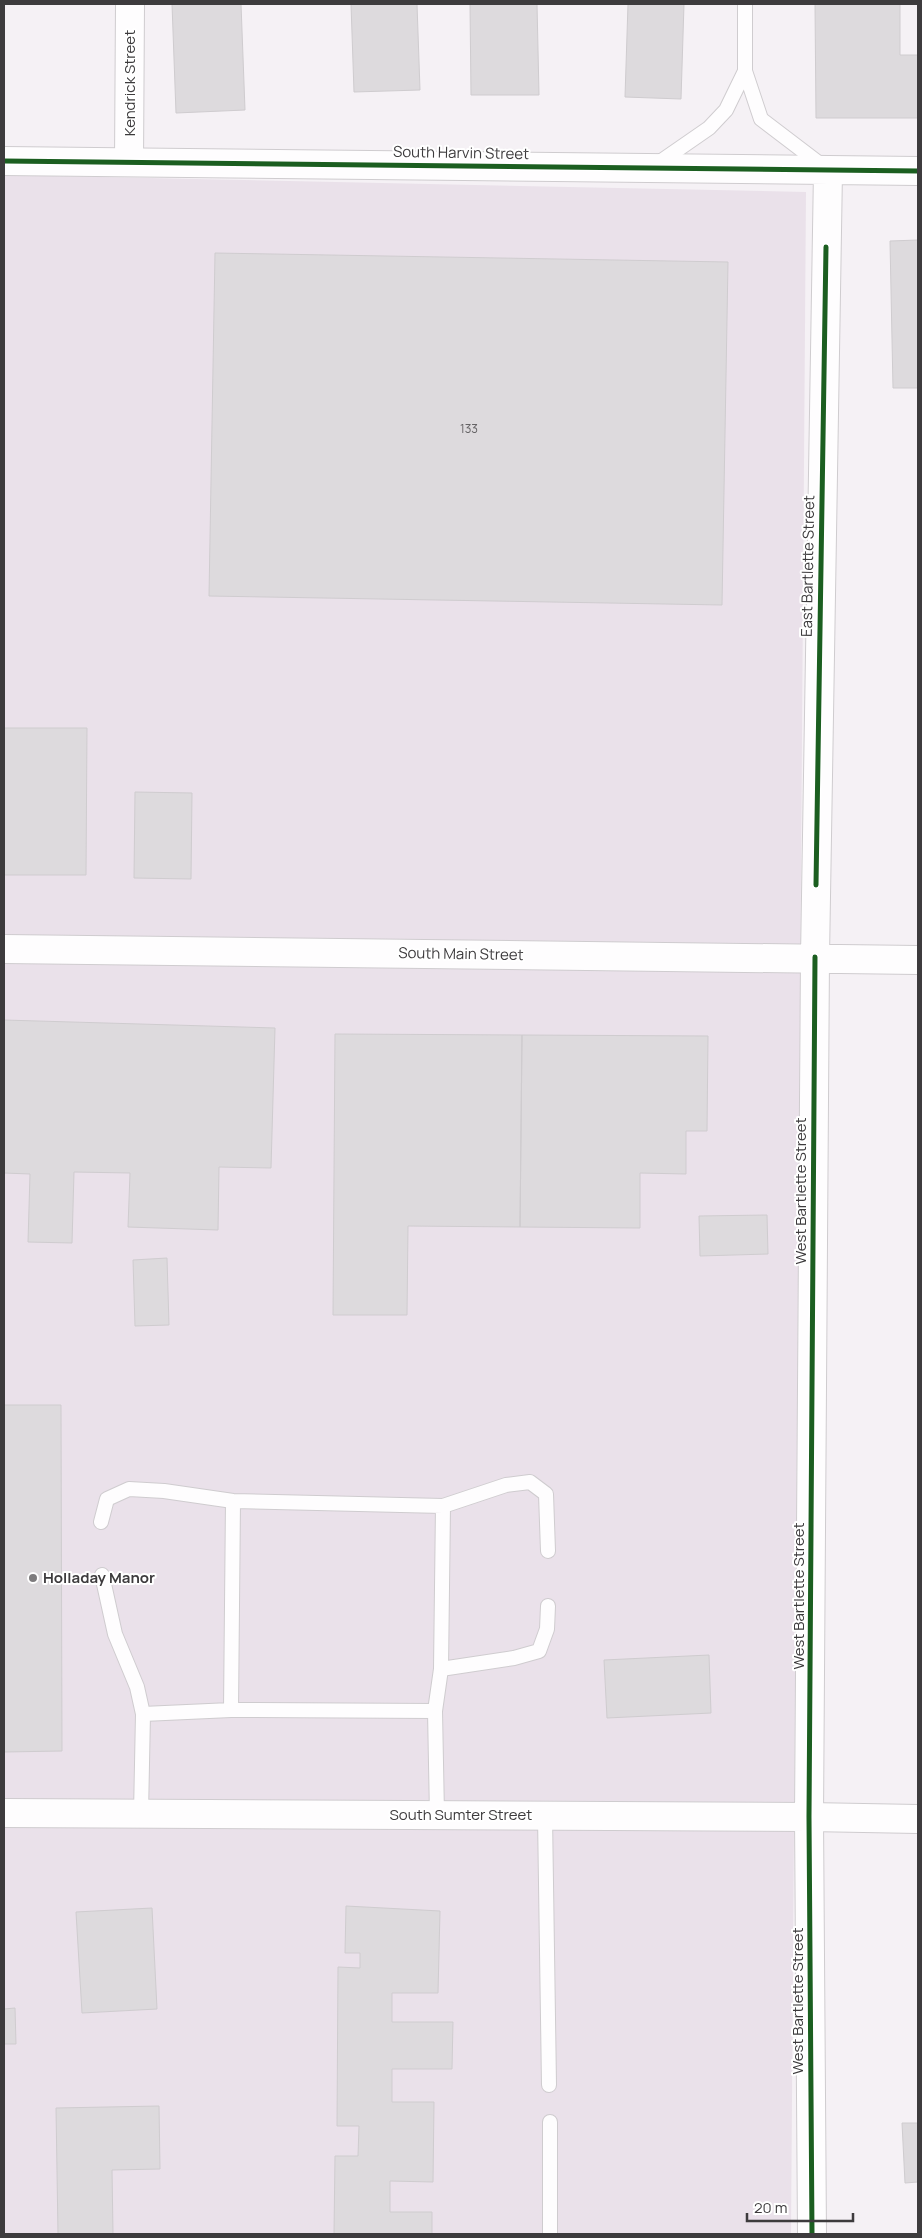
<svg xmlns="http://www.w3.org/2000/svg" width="922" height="2238" font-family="Manrope,sans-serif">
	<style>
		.built { fill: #eae1ea }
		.building { fill: #dddadd; stroke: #cfcccf }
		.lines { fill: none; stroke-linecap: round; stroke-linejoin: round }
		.lane-casing { stroke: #cfcccf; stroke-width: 16 }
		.street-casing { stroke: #cfcccf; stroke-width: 30 }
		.secondary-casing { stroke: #cfcccf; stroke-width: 30 }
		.lane { stroke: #fefdfe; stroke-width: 14 }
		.street { stroke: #fefdfe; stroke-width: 28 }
		.secondary { stroke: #fefdfe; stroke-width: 28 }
		.cycleway-casing { stroke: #fff; stroke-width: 8 }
		.cycleway { stroke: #1b5e20; stroke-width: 5 }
		.poi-dot { fill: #7d7b7d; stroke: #fff; stroke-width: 2 }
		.labels { text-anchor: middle; stroke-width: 4; stroke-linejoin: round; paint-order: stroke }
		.number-label { font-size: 12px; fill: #656365 }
		.street-label { font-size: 15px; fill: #3d3b3d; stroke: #fff }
		.poi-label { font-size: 15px; font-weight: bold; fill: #3d3b3d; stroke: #fff; text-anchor: start }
	</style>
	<rect width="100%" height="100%" fill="#f5f1f5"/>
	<!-- built -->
	<path class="built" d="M4,175L806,192L791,2234H4Z"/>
	<!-- building -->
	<path class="building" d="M172,4H241L245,110L176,113Z
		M351,4H417L420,90L354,92Z
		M470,4H537L539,95H471Z
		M628,4H684L681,99L625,97Z
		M815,4H900V55H918V118H816Z
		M918,240V388H893L890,241Z
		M215,253L728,262L722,605L209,596Z
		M4,728H87L86,875H4Z
		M135,792L192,793L191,879L134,878Z
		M4,1020L275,1028L271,1168L219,1167L218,1230L128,1227L130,1173L74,1172L72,1243L28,1242L30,1174L4,1173Z
		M335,1034L522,1035L520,1227L408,1226L407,1315H333Z
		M522,1035L708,1036L707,1131H686V1174L640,1173V1228L520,1227Z
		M767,1215L768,1254L700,1256L699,1216Z
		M167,1258L169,1325L135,1326L133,1260Z
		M4,1405H61L62,1751L4,1752Z
		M709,1655L711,1713L607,1718L604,1660Z
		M346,1906L440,1911L438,1993H392V2022H453L452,2069H392V2102H434L433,2182L390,2181V2212H432V2234H334L335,2156H358L359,2126H337L338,1967L360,1968V1953H345Z
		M152,1908L157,2009L82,2013L76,1912Z
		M15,2008L16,2044H4V2009Z
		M159,2106L160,2169L112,2170L113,2234H58L56,2108Z
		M902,2123H918V2182L905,2183Z"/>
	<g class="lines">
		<defs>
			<path id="lane" d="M745,4V71L761,119L824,167
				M657,164L709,128L726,110L745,71
				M443,1506L506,1485L530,1482L546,1494L548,1551
				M101,1522L107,1499L129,1489L164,1491L233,1501L443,1506L441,1669L435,1711
				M102,1575L115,1634L137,1687L143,1714
				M441,1669L514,1658L539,1651L547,1629L548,1606
				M231,1710L233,1501
				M141,1814L143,1714L231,1710L435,1711L437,1815
				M545,1816L549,2085
				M550,2122V2234"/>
			<path id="street" d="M129,162L130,4
				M809,1817L918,1819"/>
			<path id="secondary" d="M4,161L918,171
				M4,949L918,960
				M4,1813L809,1817
				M812,2234L809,1817L815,957L828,171"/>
		</defs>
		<!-- lane casing -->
		<use href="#lane" class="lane-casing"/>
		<!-- street casing -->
		<use href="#street" class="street-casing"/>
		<!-- secondary casing -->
		<use href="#secondary" class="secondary-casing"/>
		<!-- lane -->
		<use href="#lane" class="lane"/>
		<!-- street -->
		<use href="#street" class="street"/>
		<!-- secondary -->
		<use href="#secondary" class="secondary"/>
		<defs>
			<path id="cycleway" d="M4,161L918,171
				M816,885L826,247
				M812,2234L809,1817L815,957"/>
		</defs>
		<!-- cycleway casing -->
		<use href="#cycleway" class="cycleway-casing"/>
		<!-- cycleway -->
		<use href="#cycleway" class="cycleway"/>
	</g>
	<!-- markers -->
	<circle class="poi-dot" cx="33" cy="1578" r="5"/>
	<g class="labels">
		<!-- number labels -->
		<g class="number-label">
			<text x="469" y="433">133</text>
		</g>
		<!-- street labels -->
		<g class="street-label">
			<text transform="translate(130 83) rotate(-90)" y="5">Kendrick Street</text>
			<text transform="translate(461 153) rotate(1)" y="5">South Harvin Street</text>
			<text transform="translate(808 566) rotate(-89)" y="5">East Bartlette Street</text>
			<text transform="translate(461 954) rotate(1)" y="5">South Main Street</text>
			<text transform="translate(801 1191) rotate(-90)" y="5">West Bartlette Street</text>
			<text transform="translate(799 1596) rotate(-90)" y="5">West Bartlette Street</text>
			<text x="461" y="1820">South Sumter Street</text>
			<text transform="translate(798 2001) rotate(-90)" y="5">West Bartlette Street</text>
		</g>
		<!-- poi labels -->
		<g class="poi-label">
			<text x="43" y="1583">Holladay Manor</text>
		</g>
	</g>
	<!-- border -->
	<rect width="922" height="2238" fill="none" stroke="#3d3b3d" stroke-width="10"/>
	<!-- scale -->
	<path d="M747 2213v8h106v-8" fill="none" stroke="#3d3b3d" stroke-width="2.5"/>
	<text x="754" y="2213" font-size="15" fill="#3d3b3d" stroke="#ffffff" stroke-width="4" paint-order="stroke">20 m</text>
</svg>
